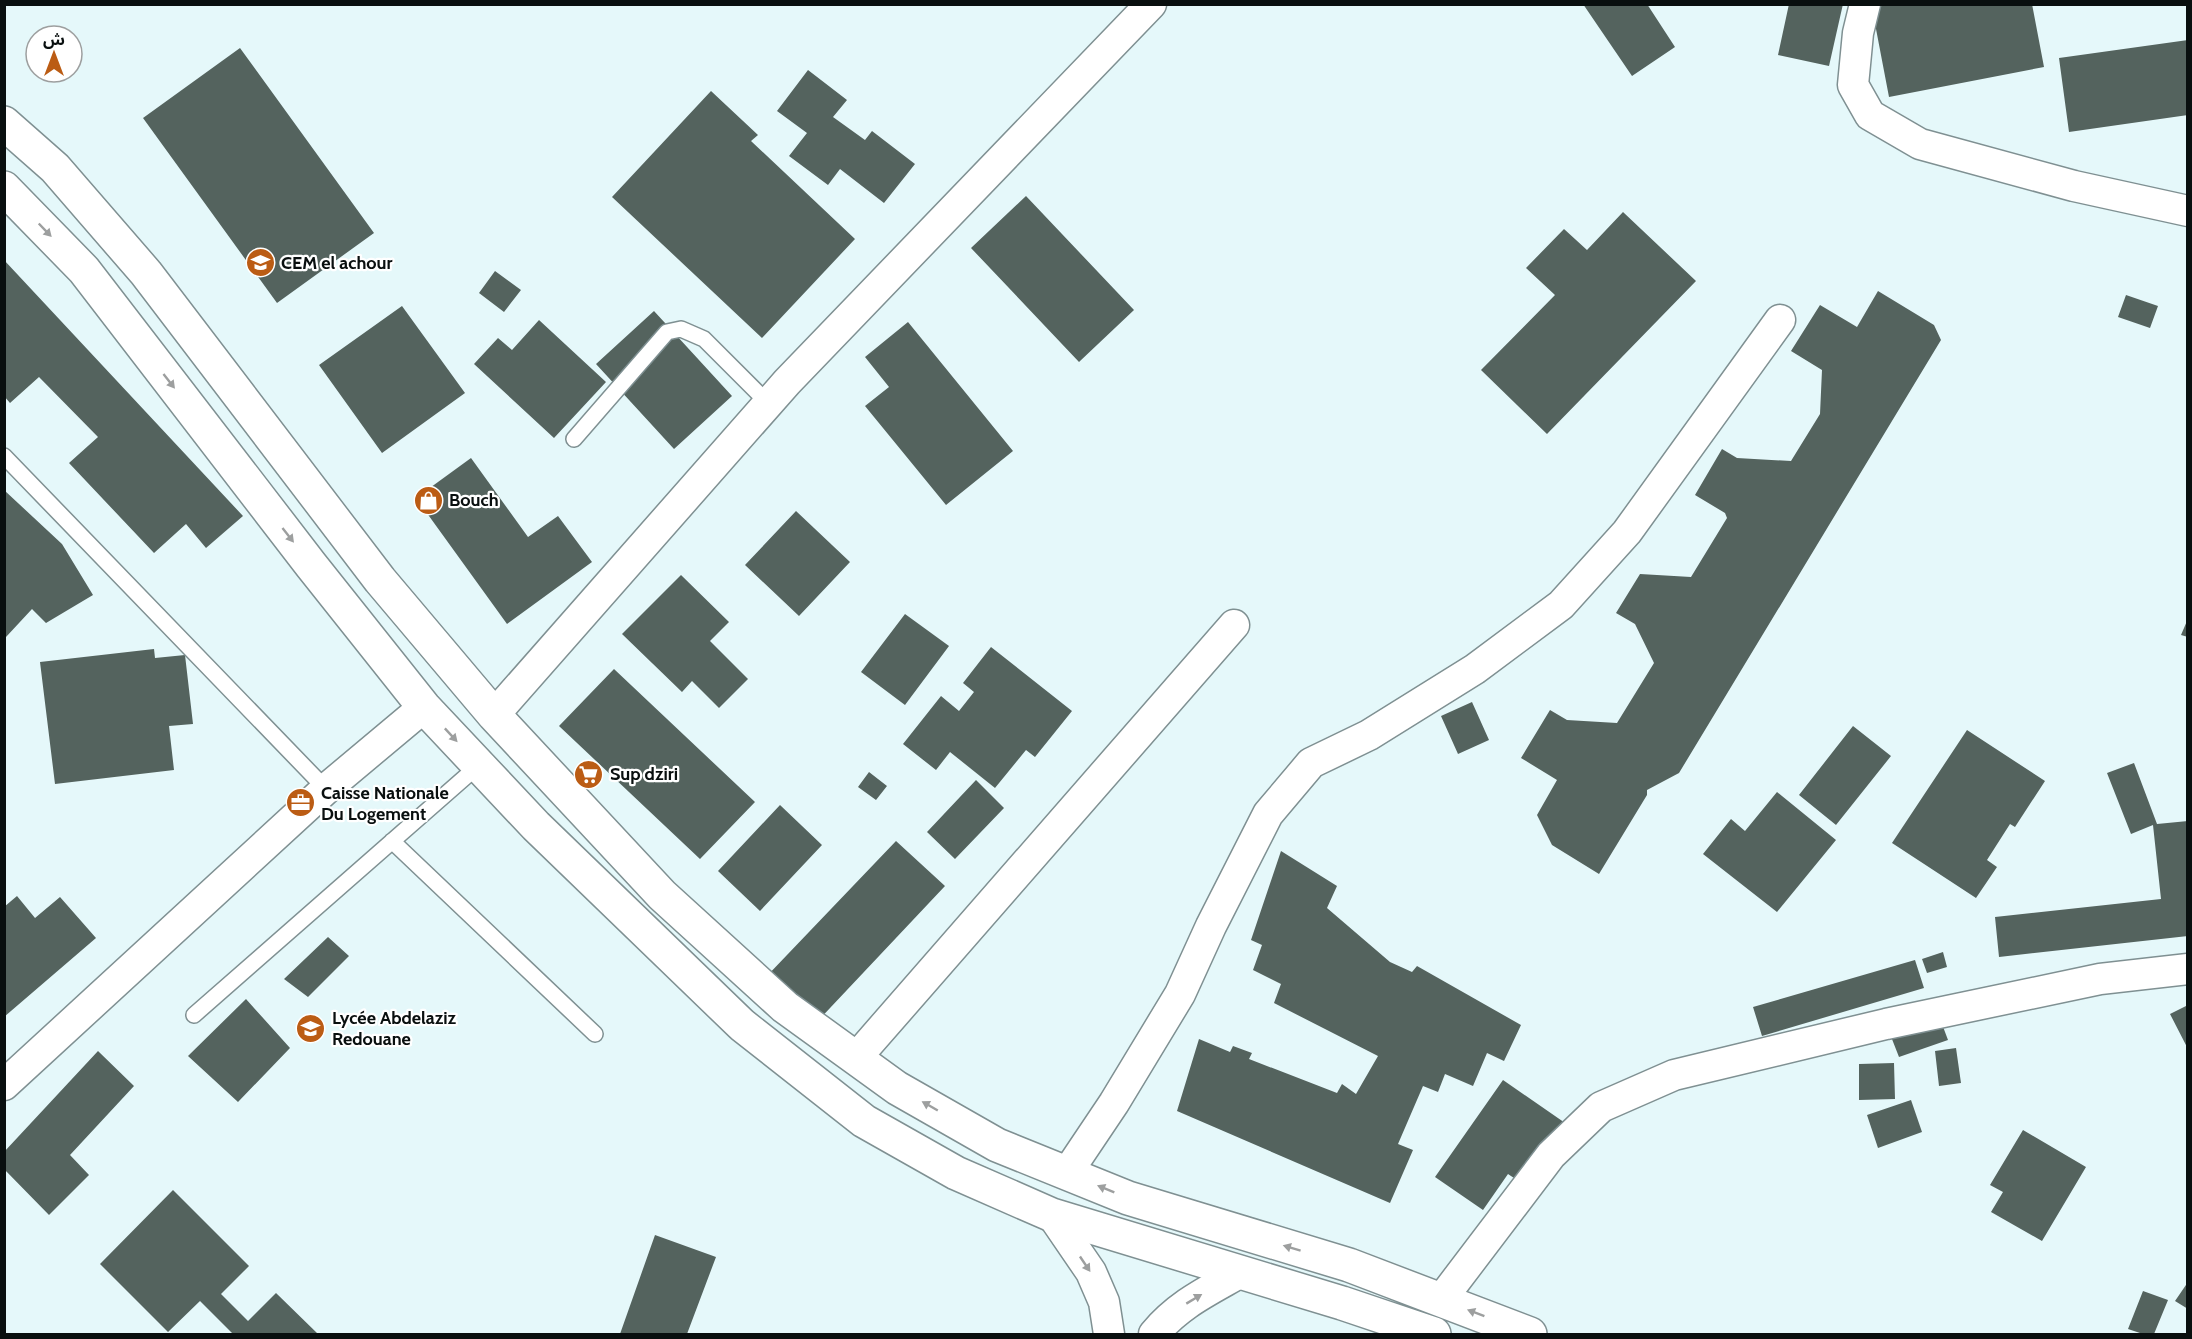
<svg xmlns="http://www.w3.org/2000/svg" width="2192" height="1339" font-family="Cabin,'Noto Sans Arabic',sans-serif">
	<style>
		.building { fill: #54635e }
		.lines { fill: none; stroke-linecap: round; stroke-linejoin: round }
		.lane-casing { stroke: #7f9092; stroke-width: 18 }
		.street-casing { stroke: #7f9092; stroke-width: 33 }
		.secondary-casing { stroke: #7f9092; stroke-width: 36 }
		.lane { stroke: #fff; stroke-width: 15 }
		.street { stroke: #fff; stroke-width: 30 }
		.secondary { stroke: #fff; stroke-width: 33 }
		.oneway { fill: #9d9f9f }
		.labels { text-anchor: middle; stroke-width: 4.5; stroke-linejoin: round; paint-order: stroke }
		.poi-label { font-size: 18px; font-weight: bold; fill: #090f0f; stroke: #fff; text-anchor: start }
	</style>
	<rect width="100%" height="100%" fill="#e5f8fa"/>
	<!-- building -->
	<path class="building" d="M1583,4H1647L1675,47L1632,76Z
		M1789,4H1843L1829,66L1778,55Z
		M1891,4H2032L2044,67L1889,97L1872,8Z
		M2188,40V115L2069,132L2059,58Z
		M240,48L374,233L277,303L143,118Z
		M808,70L847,100L833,117L865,140L872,131L915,164L884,203L840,169L828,185L789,156L807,133L777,111Z
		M711,91L758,135L751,141L855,239L762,338L612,197Z
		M1026,196L1134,310L1079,362L971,248Z
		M1623,212L1696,281L1547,434L1481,370L1555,295L1526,268L1564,229L1587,250Z
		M4,260L243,516L206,548L186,524L154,553L69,463L98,437L39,377L10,403L4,396Z
		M495,271L521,290L504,312L479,293Z
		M1878,291L1934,325L1941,340L1679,773L1647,790V795L1599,874L1552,845L1537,815L1557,780L1521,758L1550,710L1567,720L1617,723L1654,663L1635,624L1616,613L1640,574L1691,577L1727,518L1725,513L1695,495L1722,449L1737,458L1791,461L1820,414L1822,370L1791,351L1820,305L1857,327Z
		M2126,295L2158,306L2150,328L2118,317Z
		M402,306L465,393L382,453L319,365Z
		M654,311L732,396L674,449L596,364Z
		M539,320L606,382L554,438L474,364L498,338L512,350Z
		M908,322L1013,451L946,505L865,406L889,387L865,357Z
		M471,458L528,537L558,516L592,562L507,624L416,498Z
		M4,490L62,544L93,595L46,623L32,609L6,637Z
		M796,511L850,562L799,616L745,565Z
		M681,575L729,622L710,641L748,679L719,708L692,681L682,692L622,634Z
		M905,614L949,646L905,705L861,672Z
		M2187,621H2188V637L2181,635Z
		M991,647L1072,711L1035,757L1026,750L995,788L950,752L936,770L903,744L941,696L959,711L974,692L963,683Z
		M154,649L155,658L185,655L193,724L169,726L174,770L55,784L40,662Z
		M614,669L755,802L700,859L559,726Z
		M1472,702L1489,740L1458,754L1441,716Z
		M1853,726L1891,756L1836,825L1799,795Z
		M1967,730L2045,781L2015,827L2010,824L1987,860L1997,867L1976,898L1892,843Z
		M2134,763L2157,824L2188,821V936L1999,957L1995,917L2161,899L2153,825L2131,834L2107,773Z
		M869,772L887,786L876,800L858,787Z
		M976,780L1004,808L955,859L927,832Z
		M1777,792L1836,840L1777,912L1703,854L1731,819L1745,831Z
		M780,805L822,845L760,911L718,871Z
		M896,841L945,886L814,1025L765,978Z
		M1281,851L1337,886L1327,908L1390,962L1412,972L1417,966L1521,1025L1504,1061L1487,1053L1473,1086L1445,1074L1438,1092L1423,1086L1398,1144L1413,1150L1390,1203L1177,1111L1199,1039L1230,1052L1233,1046L1252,1053L1249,1059L1337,1093L1342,1084L1356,1094L1378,1056L1274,1003L1281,984L1253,970L1262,945L1251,940Z
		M17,896L35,918L60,897L96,938L4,1017V907Z
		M328,937L349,956L308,997L284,979Z
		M1943,952L1947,967L1927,973L1922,959Z
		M1915,960L1924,988L1762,1036L1753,1007Z
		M246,999L290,1048L238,1102L188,1056Z
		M2188,1005V1049L2170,1014Z
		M1939,1016L1948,1040L1899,1057L1890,1034Z
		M1956,1048L1961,1083L1939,1086L1935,1051Z
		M98,1051L134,1086L70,1155L89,1175L49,1215L4,1169V1152Z
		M1894,1063L1895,1099L1859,1100V1064Z
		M1503,1080L1568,1125L1526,1186L1508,1174L1483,1210L1435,1177Z
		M1911,1100L1922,1132L1878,1148L1867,1115Z
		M2023,1130L2086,1167L2042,1241L1991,1212L2003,1192L1990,1185Z
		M173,1190L249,1266L221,1294L248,1321L276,1293L318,1334H233L200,1301L168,1332L100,1264Z
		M655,1235L716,1257L687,1334H620Z
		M2188,1282V1309L2175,1301Z
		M2143,1291L2168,1300L2154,1334H2143L2128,1329Z"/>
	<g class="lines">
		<defs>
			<path id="lane" d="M574,439L667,332L681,329L704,339L768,403
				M4,456L326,789
				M392,841L595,1034
				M194,1015L479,765"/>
			<path id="street" d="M1865,4L1858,33L1853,85L1870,115L1920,144L2074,186L2188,211
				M494,715L787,382L1151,4
				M856,1058L1234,625
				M4,1085L326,789L424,707
				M1067,1173L1114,1103L1180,994L1211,926L1268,814L1311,763L1369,735L1475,669L1561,605L1627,532L1780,320
				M1052,1215L1091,1272L1104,1302L1109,1334
				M1441,1300L1551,1155L1601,1107L1674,1075L1886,1024L2100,979L2188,969
				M1154,1334C1179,1304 1208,1291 1241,1272"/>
			<path id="secondary" d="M4,123L55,168L146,273L380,580L494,715L662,895L785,1007L897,1088L997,1145L1128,1198L1349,1265L1530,1334
				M4,188L84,270L311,565L424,707L536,826L742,1025L864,1121L956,1173L1052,1215L1342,1303L1434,1334"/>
		</defs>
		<!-- lane casing -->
		<use href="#lane" class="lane-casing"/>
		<!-- street casing -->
		<use href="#street" class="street-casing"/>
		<!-- secondary casing -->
		<use href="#secondary" class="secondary-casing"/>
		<!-- lane -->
		<use href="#lane" class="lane"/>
		<!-- street -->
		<use href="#street" class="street"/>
		<!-- secondary -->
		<use href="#secondary" class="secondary"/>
	</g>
	<!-- one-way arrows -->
	<defs><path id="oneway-solid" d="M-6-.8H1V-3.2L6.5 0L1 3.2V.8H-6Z" transform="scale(1.5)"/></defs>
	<g class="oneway">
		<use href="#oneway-solid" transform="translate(45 230) rotate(46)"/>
		<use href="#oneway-solid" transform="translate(169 381) rotate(52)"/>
		<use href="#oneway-solid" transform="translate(288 535) rotate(52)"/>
		<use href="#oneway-solid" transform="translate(451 735) rotate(47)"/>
		<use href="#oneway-solid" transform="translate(930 1106) rotate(-150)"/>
		<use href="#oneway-solid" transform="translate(1106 1189) rotate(-158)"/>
		<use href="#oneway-solid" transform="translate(1292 1248) rotate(-163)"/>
		<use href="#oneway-solid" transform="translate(1085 1264) rotate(56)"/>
		<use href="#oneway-solid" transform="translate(1194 1299) rotate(-31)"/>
		<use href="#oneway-solid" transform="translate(1476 1313) rotate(-159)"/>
	</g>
	<!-- icons -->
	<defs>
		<symbol id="school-disc" viewBox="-11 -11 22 22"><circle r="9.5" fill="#bb5c14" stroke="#fff"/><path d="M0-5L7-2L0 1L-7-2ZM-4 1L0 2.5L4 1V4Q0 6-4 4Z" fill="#fff"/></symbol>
		<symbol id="shop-disc" viewBox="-11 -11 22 22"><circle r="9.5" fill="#bb5c14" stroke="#fff"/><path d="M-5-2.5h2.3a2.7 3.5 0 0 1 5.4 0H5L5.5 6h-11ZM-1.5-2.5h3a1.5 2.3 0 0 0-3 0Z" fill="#fff"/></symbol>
		<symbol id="supermarket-disc" viewBox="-11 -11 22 22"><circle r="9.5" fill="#bb5c14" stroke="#fff"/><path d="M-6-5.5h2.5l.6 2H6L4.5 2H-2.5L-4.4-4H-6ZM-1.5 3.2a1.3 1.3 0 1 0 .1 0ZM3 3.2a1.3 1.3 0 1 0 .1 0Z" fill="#fff"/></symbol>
		<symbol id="office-disc" viewBox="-11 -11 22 22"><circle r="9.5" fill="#bb5c14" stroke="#fff"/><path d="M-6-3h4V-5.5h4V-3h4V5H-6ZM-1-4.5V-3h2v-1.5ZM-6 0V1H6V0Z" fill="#fff"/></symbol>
	</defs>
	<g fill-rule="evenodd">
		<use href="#school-disc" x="244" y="246" width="33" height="33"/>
		<use href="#shop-disc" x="412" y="484" width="33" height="33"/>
		<use href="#supermarket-disc" x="572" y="758" width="33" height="33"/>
		<use href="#office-disc" x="284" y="786" width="33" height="33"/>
		<use href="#school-disc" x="294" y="1012" width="33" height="33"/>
	</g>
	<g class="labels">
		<!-- poi labels -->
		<g class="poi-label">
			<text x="281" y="269">CEM el achour</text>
			<text x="449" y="506">Bouch</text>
			<text x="610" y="780">Sup dziri</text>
			<text x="321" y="799">Caisse Nationale<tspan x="321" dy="21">Du Logement</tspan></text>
			<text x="332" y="1024">Lycée Abdelaziz<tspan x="332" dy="21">Redouane</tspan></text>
		</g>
	</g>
	<!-- border -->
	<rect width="2192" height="1339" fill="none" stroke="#090f0f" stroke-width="12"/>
	<!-- north arrow -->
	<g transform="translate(54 54)"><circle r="28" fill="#ffffff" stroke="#9d9f9f" stroke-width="1.5"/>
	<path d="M0-4.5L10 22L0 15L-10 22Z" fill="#bb5c14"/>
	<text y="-9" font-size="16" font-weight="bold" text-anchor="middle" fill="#090f0f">ش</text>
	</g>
</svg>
